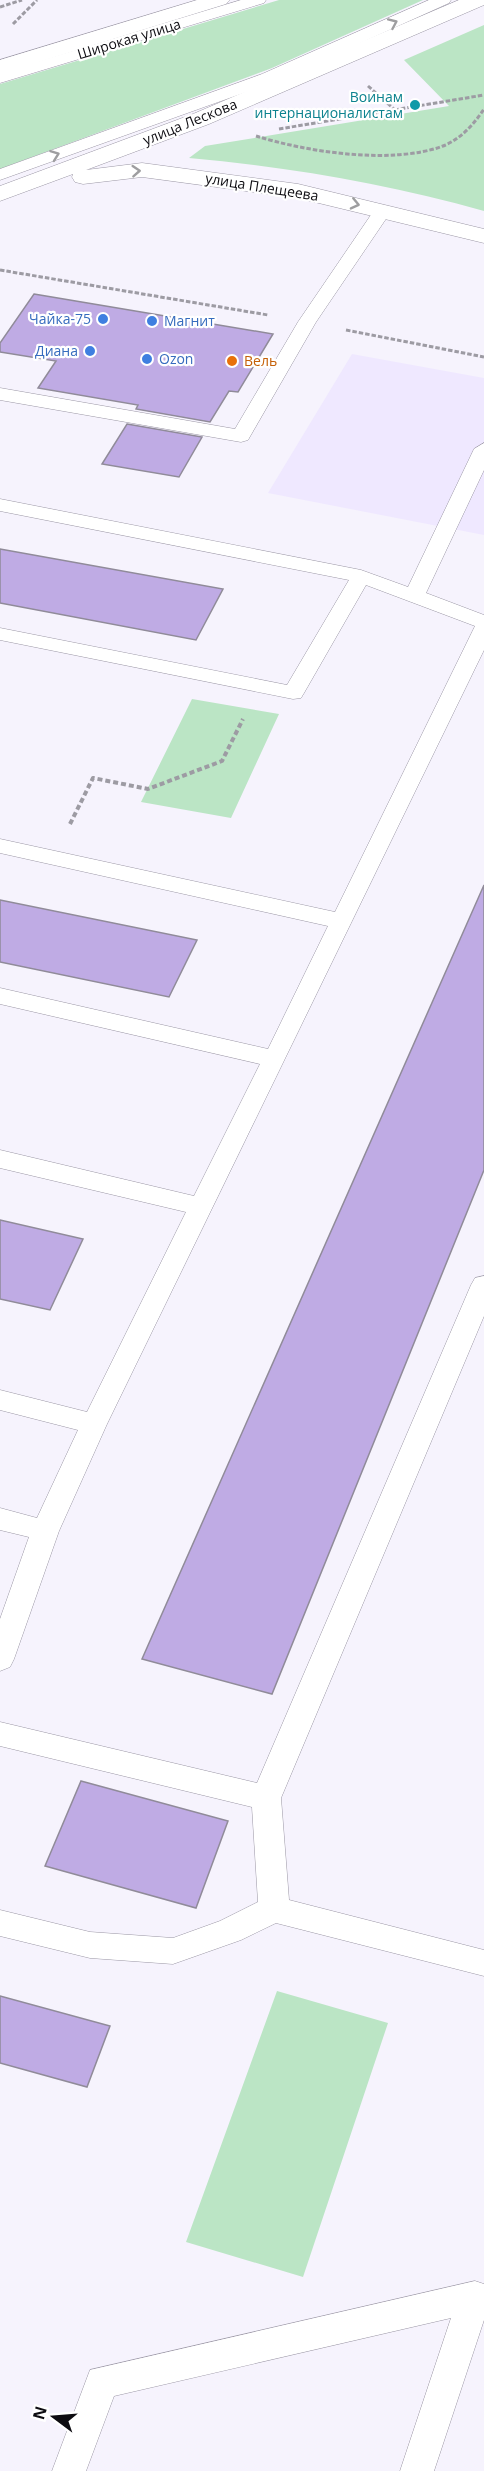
<svg xmlns="http://www.w3.org/2000/svg" width="484" height="2471" font-family="'Open Sans',sans-serif">
	<style>
		.built { fill: #efe8ff }
		.green { fill: #bbe5c5 }
		.building { fill: #bfabe4; stroke: #908b99; stroke-width: 1.5 }
		.lines { fill: none; stroke-linecap: round; stroke-linejoin: round }
		.service-casing { stroke: #9b97a5; stroke-width: 1 }
		.secondary-casing { stroke: #9b97a5; stroke-width: 1 }
		.path-far1 { stroke: #9d9ba3; stroke-width: 3; stroke-dasharray: 4.5 2; stroke-linecap: butt }
		.path { stroke: #9d9ba3; stroke-width: 4; stroke-dasharray: 5 3; stroke-linecap: butt }
		.service { fill: #fff; fill-rule: evenodd }
		.secondary { fill: #fff; fill-rule: evenodd }
		.oneway { stroke: #9e9ea0 }
		.culture-dot { fill: #0f9aa8; stroke: #fff; stroke-width: 2 }
		.shop-dot { fill: #3f7fe0; stroke: #fff; stroke-width: 2 }
		.food-dot { fill: #e8710a; stroke: #fff; stroke-width: 2 }
		.labels { text-anchor: middle; stroke-width: 4.5; stroke-linejoin: round; paint-order: stroke }
		.far-street-label { font-size: 14px; fill: #0d0c11; stroke: #fff }
		.far-culture-label { font-size: 14px; fill: #0d838f; stroke: #fff; text-anchor: end }
		.far-shop-label { font-size: 14px; fill: #366cbe; stroke: #fff; text-anchor: end }
		.far-food-label { font-size: 14px; fill: #c56008; stroke: #fff; text-anchor: start }
	</style>
	<rect width="100%" height="100%" fill="#f6f3fd"/>
	<!-- built -->
	<path class="built" d="M352,354L484,378V535L268,493Z"/>
	<!-- green -->
	<path class="green" d="M279,0H423L272,68L0,169V84Z
		M484,25V211C388,184 288,167 189,158L205,146L449,106L404,60Z
		M192,699L279,714L231,818L141,802Z
		M277,1991L388,2023L303,2277L186,2242Z"/>
	<!-- building -->
	<path class="building" d="M34,294L273,334L238,392L229,391L210,422L136,409L138,405L38,388L56,361L0,352V343Z
		M127,424L202,437L179,477L102,464Z
		M0,549L223,589L196,640L0,603Z
		M484,885V1170L272,1694L142,1659Z
		M0,900L197,940L169,997L0,962Z
		M0,1220L83,1239L50,1310L0,1299Z
		M81,1781L228,1821L196,1908L45,1866Z
		M0,1996L110,2026L87,2087L0,2063Z"/>
	<g class="lines">
		<defs>
			<path id="service" d="M241,0H266L264,3L0,83V73Z
				M429,0H451L449,3L274,82L0,180V169L262,74Z
				M383,205L392,210L316,322L248,440L241,442L0,400V388L235,429L298,322L377,206Z
				M484,443V470L426,593L484,615V650L107,1424L59,1531L14,1659L10,1667L0,1671V1619L29,1537L0,1530V1508L37,1518L78,1430L0,1410V1390L87,1412L186,1212L0,1168V1150L194,1196L260,1064L0,1004V988L268,1049L328,926L0,853V839L335,912L475,626L366,585L304,693L301,698L293,699L0,640V628L287,685L349,580L0,511V499L361,570L408,587L474,449Z
				M484,1276V1316L281,1798L289,1900L484,1950V1976L276,1923L241,1940L173,1964L90,1958L0,1936V1910L90,1932L173,1938L220,1921L258,1902L252,1807L0,1746V1722L257,1783L471,1285L475,1278Z
				M475,2281L484,2284V2320L434,2471H400L451,2318L114,2396L86,2471H52L90,2370Z"/>
			<path id="secondary" d="M197,0H230L226,4L0,74V60Z
				M459,0H484V5L209,124L86,170L142,163L298,184L484,229V243L298,198L142,177L83,184L75,182L72,177L73,174L0,201V186L193,114Z"/>
		</defs>
		<!-- service casing -->
		<use href="#service" class="service-casing"/>
		<!-- secondary casing -->
		<use href="#secondary" class="secondary-casing"/>
		<!-- path-far1 -->
		<path class="path-far1" d="M0,7L22,0
			M13,24L37,0
			M368,86L394,109
			M279,129L484,95
			M256,136C307,152 392,165 443,146C461,139 474,124 484,109
			M0,270L268,315
			M346,330L484,357"/>
		<!-- path -->
		<path class="path" d="M70,824L93,778L148,789L222,761L243,719"/>
		<!-- service -->
		<use href="#service" class="service"/>
		<!-- secondary -->
		<use href="#secondary" class="secondary"/>
	</g>
	<!-- one-way arrows -->
	<defs><path id="oneway-chevron" d="M-2-3.5L2.5 0L-2 3.5" fill="none" stroke-width="1.6" stroke-linecap="round" stroke-linejoin="round" transform="scale(1.5)"/></defs>
	<g class="oneway">
		<use href="#oneway-chevron" transform="translate(393 23) rotate(-24)"/>
		<use href="#oneway-chevron" transform="translate(55 155) rotate(-20)"/>
		<use href="#oneway-chevron" transform="translate(136 171) rotate(-4)"/>
		<use href="#oneway-chevron" transform="translate(355 204) rotate(13)"/>
	</g>
	<!-- markers -->
	<circle class="culture-dot" cx="415" cy="105" r="6"/>
	<g class="shop-dot">
		<circle cx="103" cy="319" r="6"/>
		<circle cx="152" cy="321" r="6"/>
		<circle cx="90" cy="351" r="6"/>
		<circle cx="147" cy="359" r="6"/>
	</g>
	<circle class="food-dot" cx="232" cy="361" r="6"/>
	<g class="labels">
		<!-- far-street labels -->
		<g class="far-street-label">
			<text transform="translate(129 39) rotate(-17)" y="5">Широкая улица</text>
			<text transform="translate(190 122) rotate(-22)" y="5">улица Лескова</text>
			<text transform="translate(262 187) rotate(9)" y="5">улица Плещеева</text>
		</g>
		<!-- far-culture labels -->
		<g class="far-culture-label">
			<text x="403" y="102">Воинам<tspan x="403" dy="16">интернационалистам</tspan></text>
		</g>
		<!-- far-shop labels -->
		<g class="far-shop-label">
			<text x="91" y="324">Чайка-75</text>
			<text x="164" y="326" text-anchor="start">Магнит</text>
			<text x="78" y="356">Диана</text>
			<text x="159" y="364" text-anchor="start">Ozon</text>
		</g>
		<!-- far-food labels -->
		<g class="far-food-label">
			<text x="244" y="366">Вель</text>
		</g>
	</g>
	<!-- north arrow -->
	<g transform="translate(54 2417) rotate(286)" stroke="#ffffff" stroke-width="4.5" paint-order="stroke">
	<path d="M0-4.5L10 22L0 15L-10 22Z" fill="#0d0c11"/>
	<text y="-9" font-size="16" font-weight="bold" text-anchor="middle" fill="#0d0c11">N</text>
	</g>
</svg>
